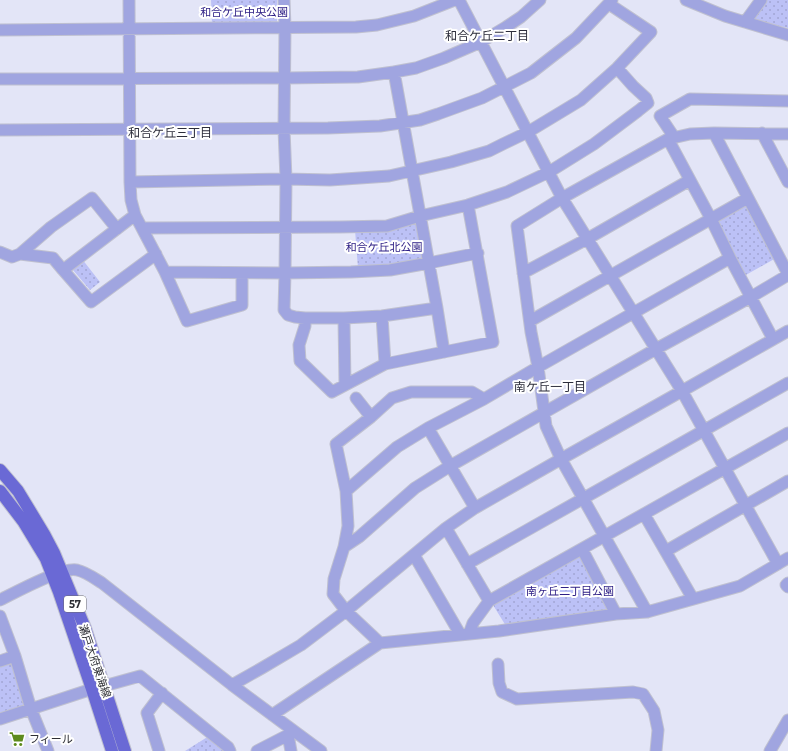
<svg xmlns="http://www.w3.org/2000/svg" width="788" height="751" font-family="Montserrat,'Noto Sans JP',sans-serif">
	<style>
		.green { fill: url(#green-dots) }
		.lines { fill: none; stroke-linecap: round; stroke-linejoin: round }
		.minor-casing { stroke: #bfc0d0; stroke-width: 13 }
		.major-casing { stroke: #bfc0d0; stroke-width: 14 }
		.minor { stroke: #a0a5e0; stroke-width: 11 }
		.major { stroke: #6a69d5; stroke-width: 12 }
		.labels { text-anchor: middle; stroke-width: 4; stroke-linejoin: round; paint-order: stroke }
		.shield { fill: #fff; stroke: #6c6d71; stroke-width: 1 }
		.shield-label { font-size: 10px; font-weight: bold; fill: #2d2e34 }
		.park-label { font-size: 11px; fill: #2f2086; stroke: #fff }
		.street-label { font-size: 11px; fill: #2d2e34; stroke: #fff }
		.poi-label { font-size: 11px; fill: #2d2e34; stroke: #fff; text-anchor: start }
		.neighbourhood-label { font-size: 12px; fill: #2c2d3b; stroke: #fff }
	</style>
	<defs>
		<pattern id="green-dots" width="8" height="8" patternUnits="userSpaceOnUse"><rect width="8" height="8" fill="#bcc1f6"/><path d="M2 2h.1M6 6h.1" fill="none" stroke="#a2a6d4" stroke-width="1.8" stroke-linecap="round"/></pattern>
	</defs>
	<rect width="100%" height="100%" fill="#e3e5f7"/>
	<!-- green -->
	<path class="green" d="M211,0H277V23L212,24Z
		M767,0H788V28L754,20L753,17Z
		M748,203L776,258L744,276L715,221Z
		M416,223L423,259L391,266L358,268L355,230Z
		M82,259L100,282L90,290L73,270L72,267Z
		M581,555L612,611L506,626L493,605Z
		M10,663L13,664L25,706L0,715V666Z
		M209,736L226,751H185Z"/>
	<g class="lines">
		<defs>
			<path id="minor" d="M129,0L130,182L131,200L135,215L165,272L187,321L242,305V273
				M284,0L285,27L284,129L286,179L285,273L284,310L288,315L295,317L305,318H344L382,316L437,308
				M459,0L562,198L682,391L778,564
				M686,0L725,16L788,35
				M745,22L761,0
				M0,30L356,27L377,25L414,16L455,0
				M394,72L437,308L444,352
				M0,79L285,78L358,77L394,72L416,68L444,58L481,42L506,27L521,17L540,0
				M0,130L328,128L380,126L420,120L438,114L482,98L531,73L576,38L612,0
				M714,133L788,274
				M762,133L788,182
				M674,137L660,116L690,99L788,101
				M668,139L711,219L730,258L773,339
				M130,182L286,179L330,180L389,176L451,162L489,151L503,144L528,132L581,100L617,68L651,32L609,4
				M143,228L340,227L387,226L420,216L468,205L507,192L549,172L594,144L638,111L648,103L646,98L633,86L617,68
				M0,252L12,257L20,254L51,227L92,198L117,229
				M20,254L53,258L63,270L135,215
				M63,270L91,302L156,254
				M165,272L285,273L351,272L390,270L429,263L478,253
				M523,273L587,239L690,180
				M382,316L385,364
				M305,318V326L299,345L300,361L332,392L385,364L493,342L468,205
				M344,318L345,385
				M530,321L748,198
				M356,398L371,417
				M428,428L475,508
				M346,491L397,447L428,428L484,399L538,367L730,258
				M644,514L693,599
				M446,528L489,601
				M344,547L359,537L415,488L450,466L656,349L751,297L788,275
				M582,549L616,614
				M666,551L788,481
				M414,555L460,634
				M467,564C574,504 681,443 788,383
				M788,583L786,585L788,587
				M0,600C14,593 64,566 77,570C86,572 94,578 102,583L232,685L321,751
				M647,612L561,459L546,426L538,367L531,332L517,226L562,198L668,139L690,134L714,133L788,134
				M0,616L15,656L31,709L48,751
				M469,634L473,623L489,601L788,433
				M380,643L346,611L333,594L334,579L344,547L348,526L346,491L336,444L371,417L392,398L411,392H472L484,399
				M0,661L15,656
				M498,664L499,683L502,692L517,699L633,692L643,694L654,711L658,730L656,751
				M232,685L262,668L301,645L346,611L446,528L475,508L561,459L682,391L788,331
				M104,686L140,676L228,747L230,751
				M272,715L380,643L499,631L616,614L647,612L740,586L788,558
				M0,719L92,689
				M159,751L147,713L162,693
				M257,751L288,735
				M291,751L288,735L294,732
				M770,751L788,720"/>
			<path id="major" d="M0,470L18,491L44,534L54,553L85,628L125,751
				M0,491L23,521L46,559L59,592L92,689L112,751"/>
		</defs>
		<!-- minor casing -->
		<use href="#minor" class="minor-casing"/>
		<!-- major casing -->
		<use href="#major" class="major-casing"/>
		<!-- minor -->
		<use href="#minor" class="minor"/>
		<!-- major -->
		<use href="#major" class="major"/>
	</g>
	<!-- icons -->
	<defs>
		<symbol id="supermarket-bare" viewBox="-9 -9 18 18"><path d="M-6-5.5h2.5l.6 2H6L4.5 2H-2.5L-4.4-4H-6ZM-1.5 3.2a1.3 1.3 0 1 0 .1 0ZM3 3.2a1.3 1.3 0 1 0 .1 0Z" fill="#5d8b1d" stroke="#fff" stroke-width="2.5" paint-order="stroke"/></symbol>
	</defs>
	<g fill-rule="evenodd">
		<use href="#supermarket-bare" x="6" y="728" width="22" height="22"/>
	</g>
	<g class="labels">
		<!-- shield labels -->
		<rect class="shield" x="64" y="596" width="22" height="16" rx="3"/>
		<g class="shield-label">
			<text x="75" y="608">57</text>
		</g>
		<!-- park labels -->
		<g class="park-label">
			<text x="244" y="16">和合ケ丘中央公園</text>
			<text x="384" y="251">和合ケ丘北公園</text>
			<text x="570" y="595">南ヶ丘二丁目公園</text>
		</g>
		<!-- street labels -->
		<g class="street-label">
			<text transform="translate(95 661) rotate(71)" y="4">瀬戸大府東海線</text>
		</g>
		<!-- poi labels -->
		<g class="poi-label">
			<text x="29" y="743">フィール</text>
		</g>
		<!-- neighbourhood labels -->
		<g class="neighbourhood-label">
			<text x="487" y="40">和合ケ丘二丁目</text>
			<text x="170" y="137">和合ケ丘三丁目</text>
			<text x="550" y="391">南ケ丘一丁目</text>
		</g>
	</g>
</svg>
